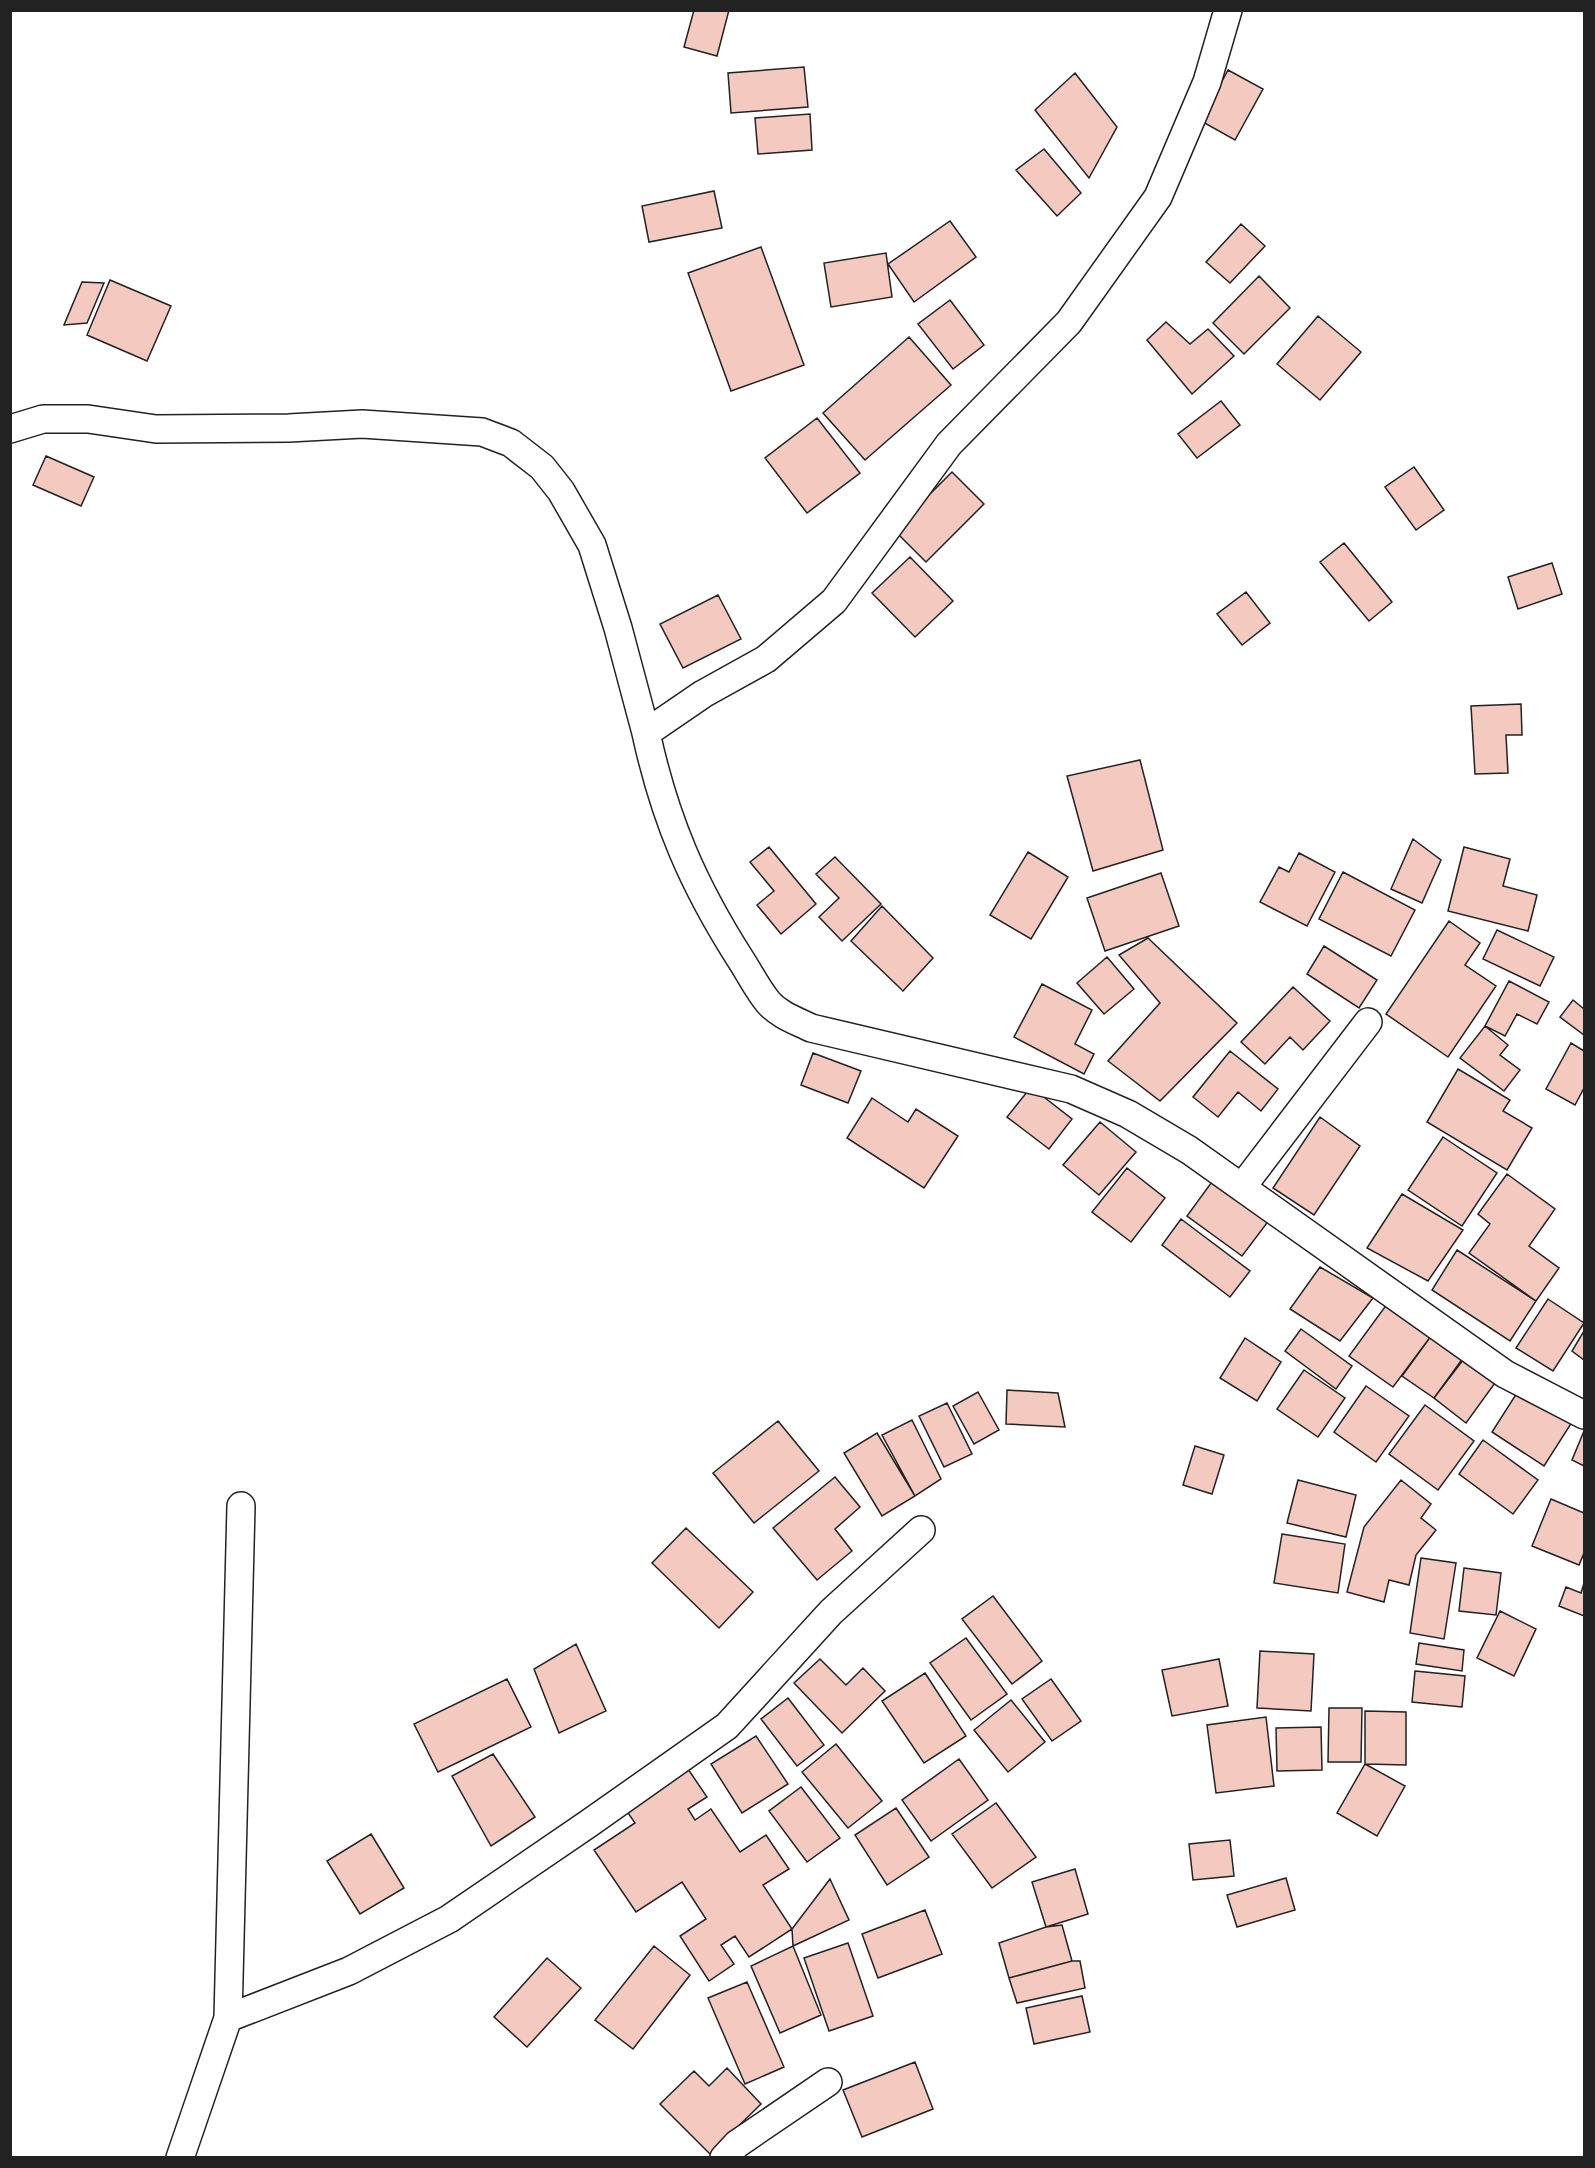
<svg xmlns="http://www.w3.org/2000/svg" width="1595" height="2168" font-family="Roboto,sans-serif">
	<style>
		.building { fill: #f3c9c0; stroke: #222; stroke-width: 1.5 }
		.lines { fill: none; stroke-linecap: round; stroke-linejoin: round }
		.minor-casing { stroke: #222; stroke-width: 30 }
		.minor { stroke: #fff; stroke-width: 27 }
	</style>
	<rect width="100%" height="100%" fill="#fff"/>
	<!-- building -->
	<path class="building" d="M694,10H729L717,56L684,47Z
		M804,67L808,107L731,113L728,73Z
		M1228,70L1263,89L1235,140L1201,121Z
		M1075,73L1117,127L1089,178L1035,110Z
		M810,114L812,150L758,154L755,118Z
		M1044,149L1081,193L1057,216L1016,170Z
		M714,191L722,228L649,242L642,206Z
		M950,221L976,257L914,302L888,264Z
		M1241,224L1265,246L1230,283L1206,262Z
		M761,247L804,365L731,391L688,273Z
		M886,253L892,297L831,307L824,263Z
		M1259,276L1290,308L1244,354L1213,323Z
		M110,280L171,306L147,361L87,335Z
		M82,282L104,283L87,323L64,325Z
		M950,300L984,345L953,369L918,324Z
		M1318,316L1361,352L1320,400L1277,364Z
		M1166,322L1190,344L1208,329L1234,356L1192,394L1147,340Z
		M909,337L951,385L865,460L823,413Z
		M1221,401L1240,425L1197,458L1178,434Z
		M817,418L860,473L807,513L765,458Z
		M46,456L94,477L81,506L33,485Z
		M1414,467L1444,510L1416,530L1385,487Z
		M952,472L984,504L926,562L894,530Z
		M1344,543L1392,602L1369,621L1320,562Z
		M910,557L953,601L915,637L872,593Z
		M1552,563L1562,594L1518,609L1508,577Z
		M1246,592L1270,623L1242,645L1217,614Z
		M718,595L741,639L683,668L660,624Z
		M1521,704L1522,735H1506L1508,773L1475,774L1471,706Z
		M1140,760L1163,850L1093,871L1067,776Z
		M1413,839L1441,860L1422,903L1391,889Z
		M769,847L816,904L781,934L757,905L774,891L750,862Z
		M1464,847L1510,859L1503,886L1537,895L1528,931L1448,911Z
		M1028,852L1068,877L1031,939L990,915Z
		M1299,853L1335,872L1307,926L1260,902L1279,867L1289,872Z
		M835,857L881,904L842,941L819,917L839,898L816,874Z
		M1343,872L1415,910L1391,956L1319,919Z
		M1161,873L1179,926L1105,951L1087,898Z
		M882,906L933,958L903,991L851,941Z
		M1449,921L1480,943L1465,965L1496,986L1448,1057L1386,1014Z
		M1497,930L1554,957L1540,986L1483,959Z
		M1148,938L1237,1023L1160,1101L1108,1061L1160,1003L1119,955Z
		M1324,946L1377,980L1359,1008L1307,974Z
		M1107,957L1134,989L1104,1014L1077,983Z
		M1509,981L1549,1002L1537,1024L1517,1014L1505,1036L1485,1026Z
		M1042,984L1092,1010L1075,1044L1094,1054L1084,1074L1014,1037Z
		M1293,987L1330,1021L1303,1050L1290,1037L1265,1064L1241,1042Z
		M1573,1000L1584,1009V1035L1560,1017Z
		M1485,1026L1508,1045L1500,1055L1520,1070L1504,1091L1460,1058Z
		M1571,1043L1584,1051V1088L1575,1105L1546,1089Z
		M1230,1051L1278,1089L1261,1111L1238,1092L1218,1117L1193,1097Z
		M813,1053L861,1071L848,1103L801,1085Z
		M1458,1069L1510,1100L1503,1111L1532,1128L1507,1170L1427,1122Z
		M1031,1087L1072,1119L1049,1149L1007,1117Z
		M872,1098L908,1122L916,1109L958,1136L924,1188L847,1138Z
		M1320,1117L1360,1146L1314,1215L1273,1188Z
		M1100,1122L1136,1152L1099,1195L1063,1165Z
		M1443,1137L1497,1173L1462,1226L1408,1190Z
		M1127,1168L1165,1198L1131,1242L1092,1212Z
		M1507,1174L1555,1209L1529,1246L1559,1268L1536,1301L1469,1253L1490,1224L1478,1214Z
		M1214,1179L1270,1219L1242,1256L1187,1216Z
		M1402,1194L1463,1230L1428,1281L1367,1248Z
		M1181,1219L1250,1271L1230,1297L1162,1245Z
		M1457,1250L1536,1301L1510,1341L1432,1290Z
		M1320,1267L1373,1298L1340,1341L1290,1309Z
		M1548,1299L1584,1323L1553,1371L1516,1348Z
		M1390,1300L1434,1332L1393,1387L1349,1356Z
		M1301,1329L1352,1366L1336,1389L1285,1351Z
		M1584,1331V1360L1572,1351Z
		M1434,1332L1466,1354L1434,1398L1402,1376Z
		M1245,1338L1281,1362L1257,1401L1220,1378Z
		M1463,1360L1495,1383L1466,1423L1434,1398Z
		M1304,1370L1345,1398L1318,1437L1277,1409Z
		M1522,1385L1574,1419L1544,1466L1492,1432Z
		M1366,1386L1409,1416L1376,1462L1334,1432Z
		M1007,1390L1058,1393L1065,1427L1006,1424Z
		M978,1392L999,1430L974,1444L953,1406Z
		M947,1403L972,1454L944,1467L919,1416Z
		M1425,1405L1474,1441L1438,1490L1389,1454Z
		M912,1420L941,1479L915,1496L882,1435Z
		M778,1421L819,1471L754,1523L713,1473Z
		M1584,1431V1466L1572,1460Z
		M877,1433L915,1496L882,1516L844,1453Z
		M1483,1440L1538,1480L1513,1514L1459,1474Z
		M1195,1446L1224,1455L1212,1494L1183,1485Z
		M835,1477L860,1507L835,1529L852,1551L817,1580L773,1528Z
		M1298,1480L1356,1495L1346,1537L1287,1523Z
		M1401,1480L1431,1504L1421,1518L1436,1530L1416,1555L1409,1585L1389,1580L1384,1602L1347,1592L1364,1527Z
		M1551,1499L1584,1513V1553L1579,1565L1532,1546Z
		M686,1528L753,1592L719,1628L652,1563Z
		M1282,1534L1345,1544L1338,1593L1274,1583Z
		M1421,1558L1456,1563L1444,1639L1410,1633Z
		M1464,1568L1501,1573L1496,1615L1459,1611Z
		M1584,1583V1616L1559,1606L1566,1587L1581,1593Z
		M993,1596L1042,1661L1012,1684L962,1619Z
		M1500,1611L1536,1629L1514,1676L1477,1658Z
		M966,1638L1007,1694L971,1720L930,1663Z
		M1419,1643L1464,1650L1462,1671L1416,1664Z
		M576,1644L606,1711L559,1733L534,1669Z
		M1260,1651L1314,1654L1311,1711L1257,1708Z
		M820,1659L846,1685L863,1668L885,1691L842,1733L794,1683Z
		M1219,1659L1228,1706L1172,1716L1162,1670Z
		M1415,1671L1465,1676L1462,1707L1412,1702Z
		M925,1673L966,1736L924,1763L882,1701Z
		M507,1679L531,1727L438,1772L414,1724Z
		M1051,1679L1081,1721L1052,1741L1022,1699Z
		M788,1698L824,1745L797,1766L761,1719Z
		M1011,1700L1045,1742L1008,1772L974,1730Z
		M1329,1708H1362L1361,1762H1328Z
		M1365,1711L1406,1712V1765L1365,1764Z
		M1266,1717L1274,1786L1216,1793L1207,1725Z
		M1321,1727L1322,1770L1277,1771L1276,1728Z
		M756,1736L788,1784L742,1813L711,1764Z
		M836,1744L882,1801L848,1828L802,1772Z
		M493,1754L535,1817L491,1846L452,1776Z
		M959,1759L988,1800L931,1841L902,1800Z
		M1365,1764L1405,1786L1377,1836L1337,1813Z
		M688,1769L707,1797L688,1809L695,1820L711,1809L740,1852L766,1835L789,1869L763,1885L792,1929L749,1957L735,1936L721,1945L734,1964L709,1981L680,1936L706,1919L682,1882L636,1912L594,1850L635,1823L626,1810Z
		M801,1787L840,1838L807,1862L769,1811Z
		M996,1803L1036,1857L992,1888L952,1834Z
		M896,1808L929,1857L887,1885L855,1835Z
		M371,1834L404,1888L360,1914L327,1861Z
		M1230,1840L1234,1876L1193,1880L1189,1844Z
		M1075,1869L1088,1914L1046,1927L1032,1882Z
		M1286,1878L1295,1910L1237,1927L1227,1895Z
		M830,1879L849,1920L793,1946L792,1929Z
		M925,1910L942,1954L878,1978L862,1934Z
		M1062,1925L1072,1961L1009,1978L999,1943L1046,1927Z
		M848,1943L873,2016L829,2031L804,1958Z
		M654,1946L690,1975L633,2049L595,2020Z
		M793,1946L821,2015L780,2033L751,1966Z
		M547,1958L581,1988L527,2047L494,2017Z
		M1072,1961H1080L1085,1988L1017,2003L1009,1978Z
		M747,1982L784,2067L745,2084L708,1998Z
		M1082,1996L1090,2032L1034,2044L1026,2008Z
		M915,2062L933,2109L862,2137L843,2090Z
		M727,2068L761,2104L710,2154L660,2104L694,2071L709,2086Z"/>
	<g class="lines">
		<defs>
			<path id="minor" d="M1228,10L1207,82L1158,197L1069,322L949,444L834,601L766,659L703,694L646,733C665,820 693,885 741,960C750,974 758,990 768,1002C779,1015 797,1021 811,1028L1071,1089L1128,1114L1189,1150L1505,1374L1584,1415
				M10,429L43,419H88L156,429L289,428L362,424L482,432L511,443L542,467L561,491L592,545L618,628L646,733
				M1242,1187L1368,1022
				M228,2018L349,1971L449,1919L588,1824L727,1726L831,1612L921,1530
				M180,2158L228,2018L241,1506
				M724,2158L737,2144L828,2082"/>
		</defs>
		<!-- minor casing -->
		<use href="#minor" class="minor-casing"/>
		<!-- minor -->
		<use href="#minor" class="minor"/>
	</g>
	<!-- border -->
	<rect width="1595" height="2168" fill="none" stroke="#222222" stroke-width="24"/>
</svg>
